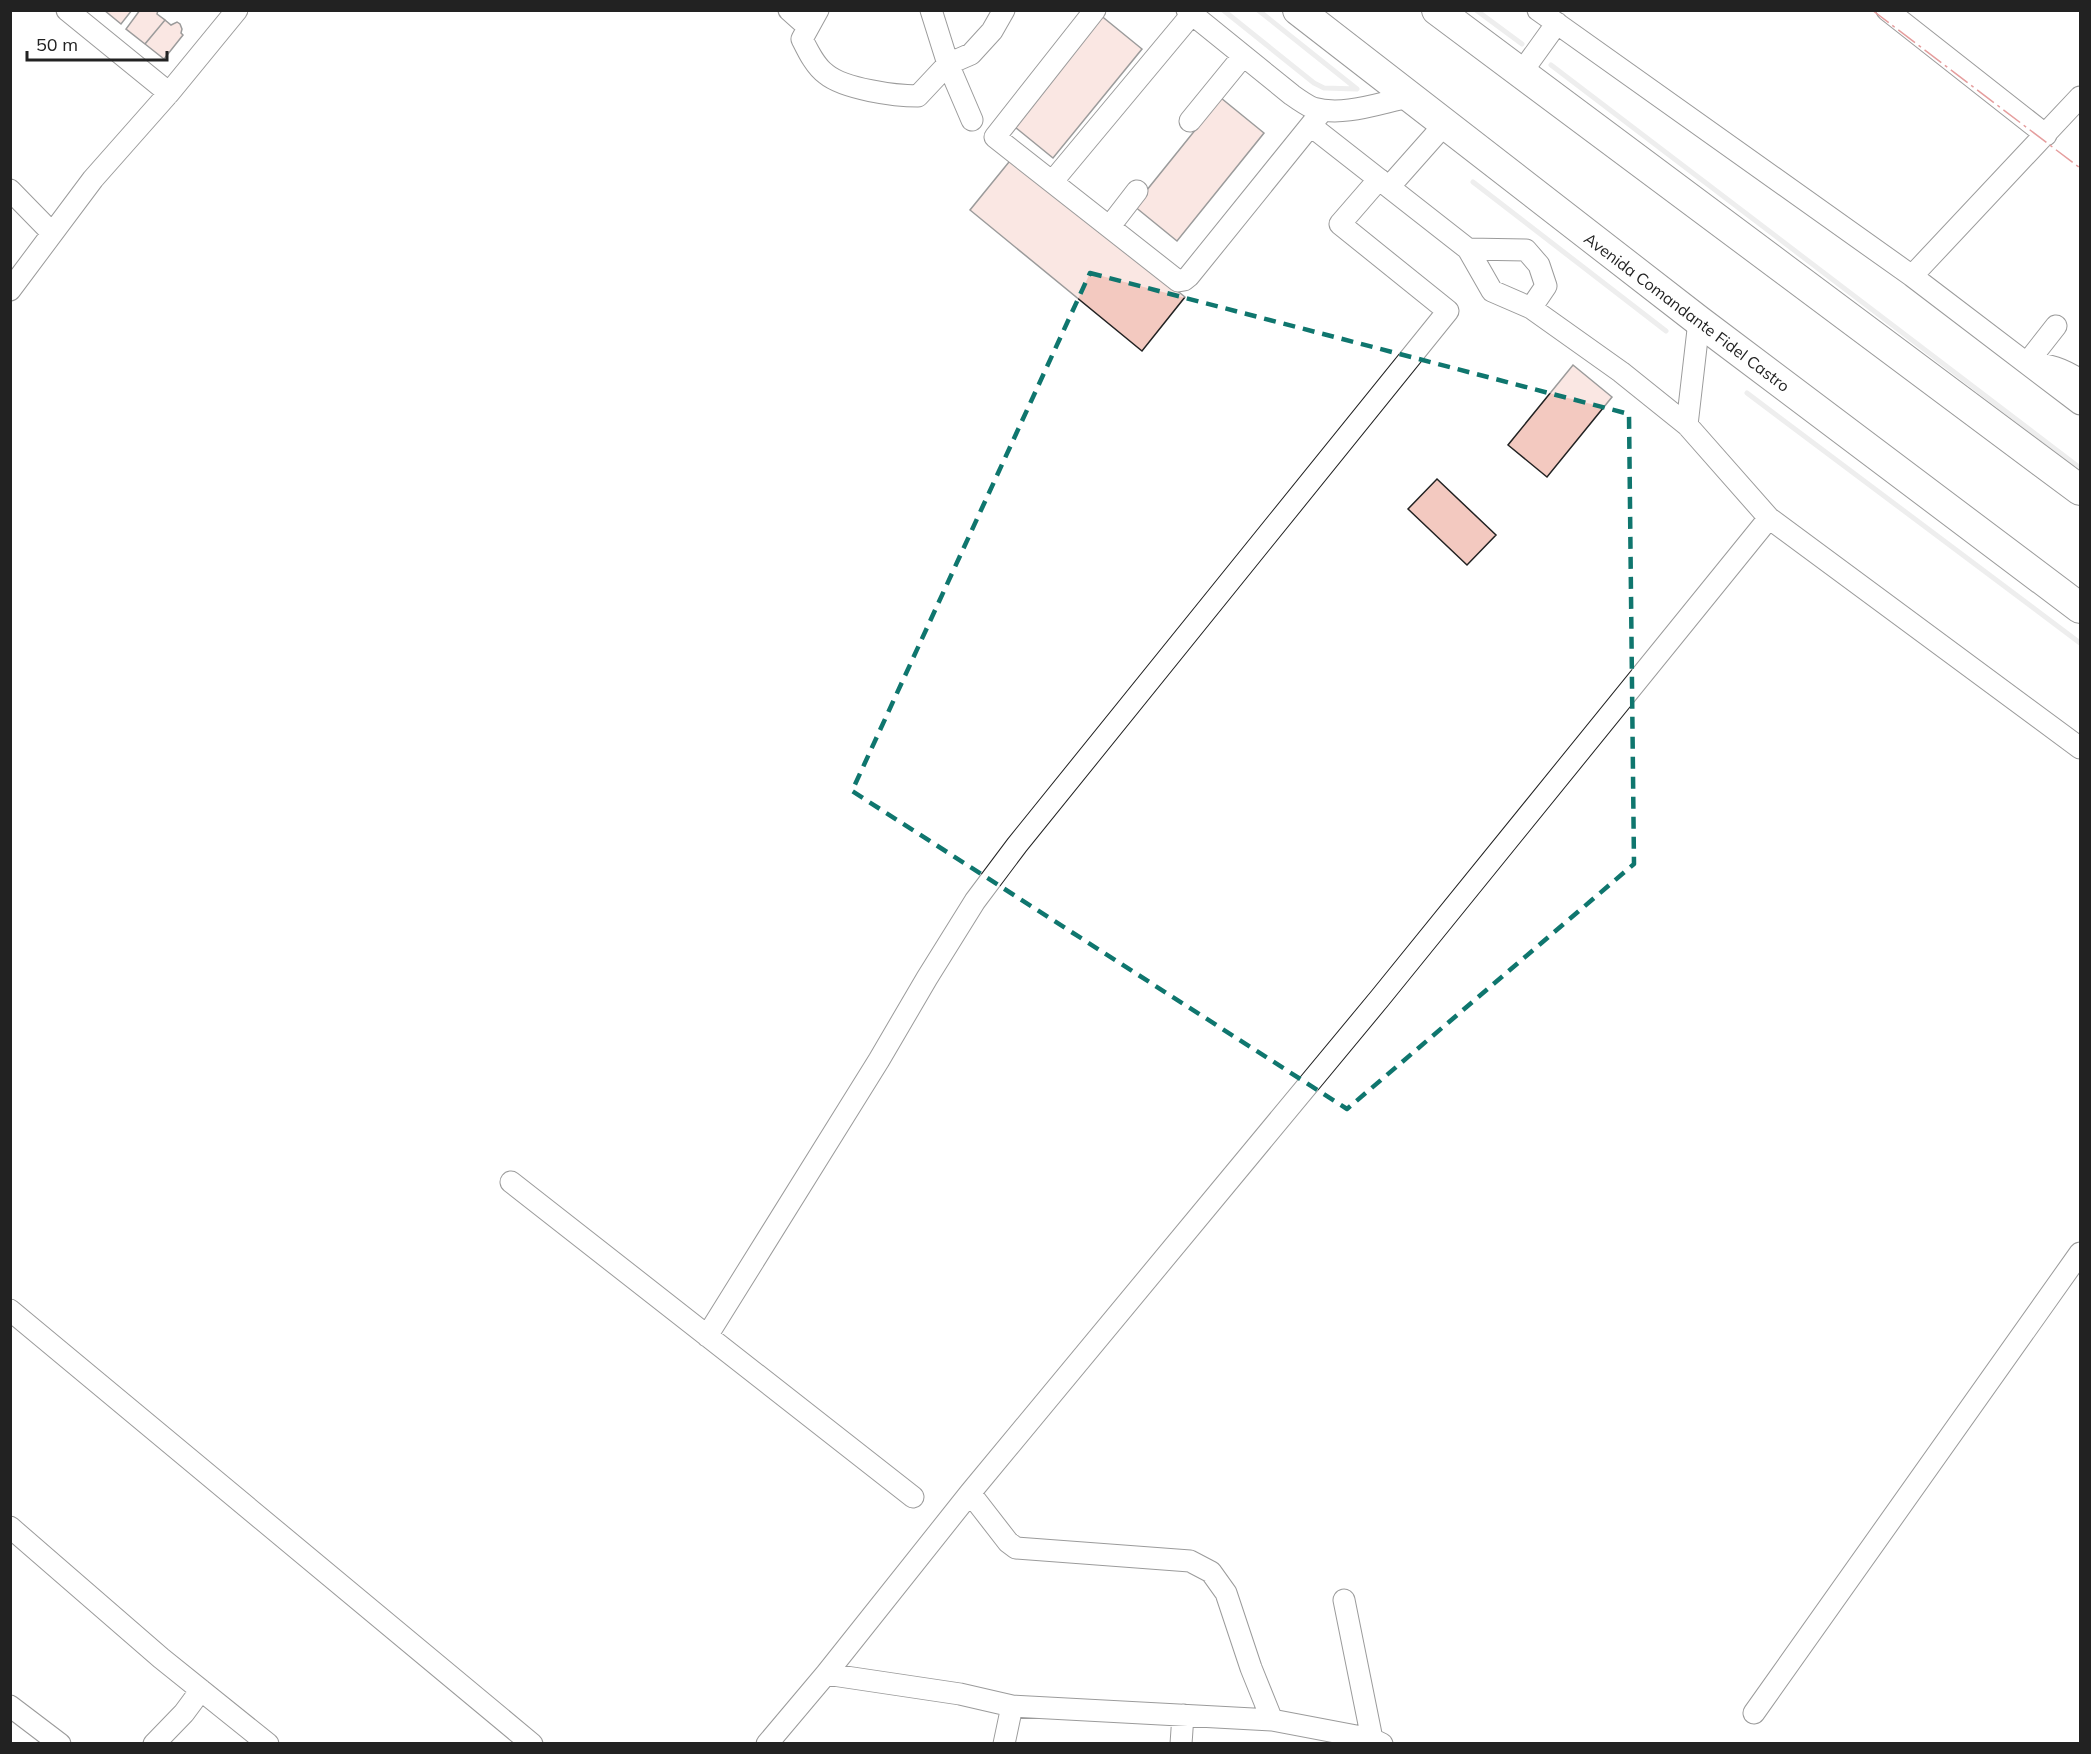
<svg xmlns="http://www.w3.org/2000/svg" width="2091" height="1754" font-family="Mulish,sans-serif">
	<style>
		.lines { fill: none; stroke-linecap: round; stroke-linejoin: round }
		.stream { stroke: #d9d9d9; stroke-width: 5 }
		.building { fill: #f3c9c0; stroke: #222; stroke-width: 1.5 }
		.minor-casing { stroke: #222; stroke-width: 23 }
		.highway-casing { stroke: #222; stroke-width: 32 }
		.minor { stroke: #fff; stroke-width: 21 }
		.highway { stroke: #fff; stroke-width: 30 }
		.power { stroke: #c62828; stroke-width: 1.5; stroke-dasharray: 21 4.5 3 4.5; stroke-linecap: butt }
		.marked { fill: none; stroke: #0f766e; stroke-width: 4.5; stroke-dasharray: 12 8; stroke-linejoin: round }
		.labels { text-anchor: middle; stroke-width: 4.5; stroke-linejoin: round; paint-order: stroke }
		.street-label { font-size: 16px; fill: #222; stroke: #fff }
	</style>
	<rect width="100%" height="100%" fill="#fff"/>
	<g class="lines">
		<!-- stream -->
		<path class="stream" d="M1223,10L1314,83L1324,88L1357,89
			M1258,10L1357,89
			M1476,10L1522,44
			M1551,65L2080,468
			M1473,182L1666,331
			M1747,393L2080,643"/>
	</g>
	<!-- building -->
	<path class="building" d="M104,10H132L121,24Z
		M140,10H158L157,14L165,20L145,44L126,29Z
		M1099,14L1142,49L1053,158L1010,123Z
		M165,20L171,25L177,22L180,24L182,29L181,33L183,35L164,59L145,44Z
		M1221,98L1264,133L1177,241L1134,206Z
		M1013,157L1185,297L1142,351L970,210Z
		M1573,365L1612,397L1547,477L1508,445Z
		M1437,479L1496,535L1467,565L1408,509Z"/>
	<g class="lines">
		<defs>
			<path id="minor" d="M67,10L169,93
				M789,10L808,27
				M818,10L802,39C808,51 815,66 826,74C844,89 895,96 918,96L948,64L971,54L992,31L1004,10
				M931,10L948,64L972,120
				M1095,10L995,137L1178,281L1184,280L1189,276L1323,110
				M1187,10L1292,95C1299,100 1306,105 1313,108C1343,117 1379,103 1409,97
				M1538,10L1912,276L2080,404
				M1887,10L2046,135
				M1521,73L1557,23
				M1190,121L1243,56
				M1311,126L1468,249L1492,291L1531,308L1621,372L1687,425L1769,518L2080,748
				M1052,182L1192,14
				M1389,187L1444,125
				M10,190L52,233
				M1110,226L1137,191
				M1468,249L1526,250L1539,265L1546,286L1531,308
				M1912,276L2080,97
				M10,290L93,179L169,93L237,10
				M2027,363L2056,326
				M2028,363C2049,364 2063,369 2080,380
				M1687,425L1699,321
				M511,1182L913,1497
				M10,1310L532,1744
				M707,1336L879,1060L927,978L975,901L1017,845L1448,311L1340,224L1379,179
				M970,1493L1008,1542L1016,1548L1190,1561L1211,1572L1226,1593L1251,1668L1272,1720
				M10,1527L161,1658L268,1744
				M1344,1600L1372,1739L1370,1744
				M826,1674L960,1694L1012,1706L1272,1720L1372,1739L1382,1744
				M10,1706L60,1744
				M1754,1713L2080,1253
				M154,1744L184,1713L201,1690
				M767,1744L826,1674L970,1493L1380,998L1769,518
				M1004,1744L1012,1706
				M1181,1744L1183,1715"/>
			<path id="highway" d="M1298,10L1699,321L2080,608
				M1437,10L2080,490"/>
		</defs>
		<!-- minor casing -->
		<use href="#minor" class="minor-casing"/>
		<!-- highway casing -->
		<use href="#highway" class="highway-casing"/>
		<!-- minor -->
		<use href="#minor" class="minor"/>
		<!-- highway -->
		<use href="#highway" class="highway"/>
		<!-- power -->
		<path class="power" d="M1872,10L2080,168"/>
	</g>
	<!-- marked area -->
	<path d="M0 0H2091V1754H0ZM1090,273L1629,414L1634,864L1347,1109L852,791Z" fill="#fff" fill-opacity=".55" fill-rule="evenodd"/>
	<path class="marked" d="M1090,273L1629,414L1634,864L1347,1109L852,791Z"/>
	<g class="labels">
		<!-- street labels -->
		<g class="street-label">
			<text transform="translate(1687 312) rotate(37)" y="6">Avenida Comandante Fidel Castro</text>
		</g>
	</g>
	<!-- border -->
	<rect width="2091" height="1754" fill="none" stroke="#222222" stroke-width="24"/>
	<!-- scale -->
	<path d="M27 51v9h140v-9" fill="none" stroke="#222222" stroke-width="3"/>
	<text x="36" y="51" font-size="18" fill="#222222" stroke="#ffffff" stroke-width="4.5" paint-order="stroke">50 m</text>
</svg>
